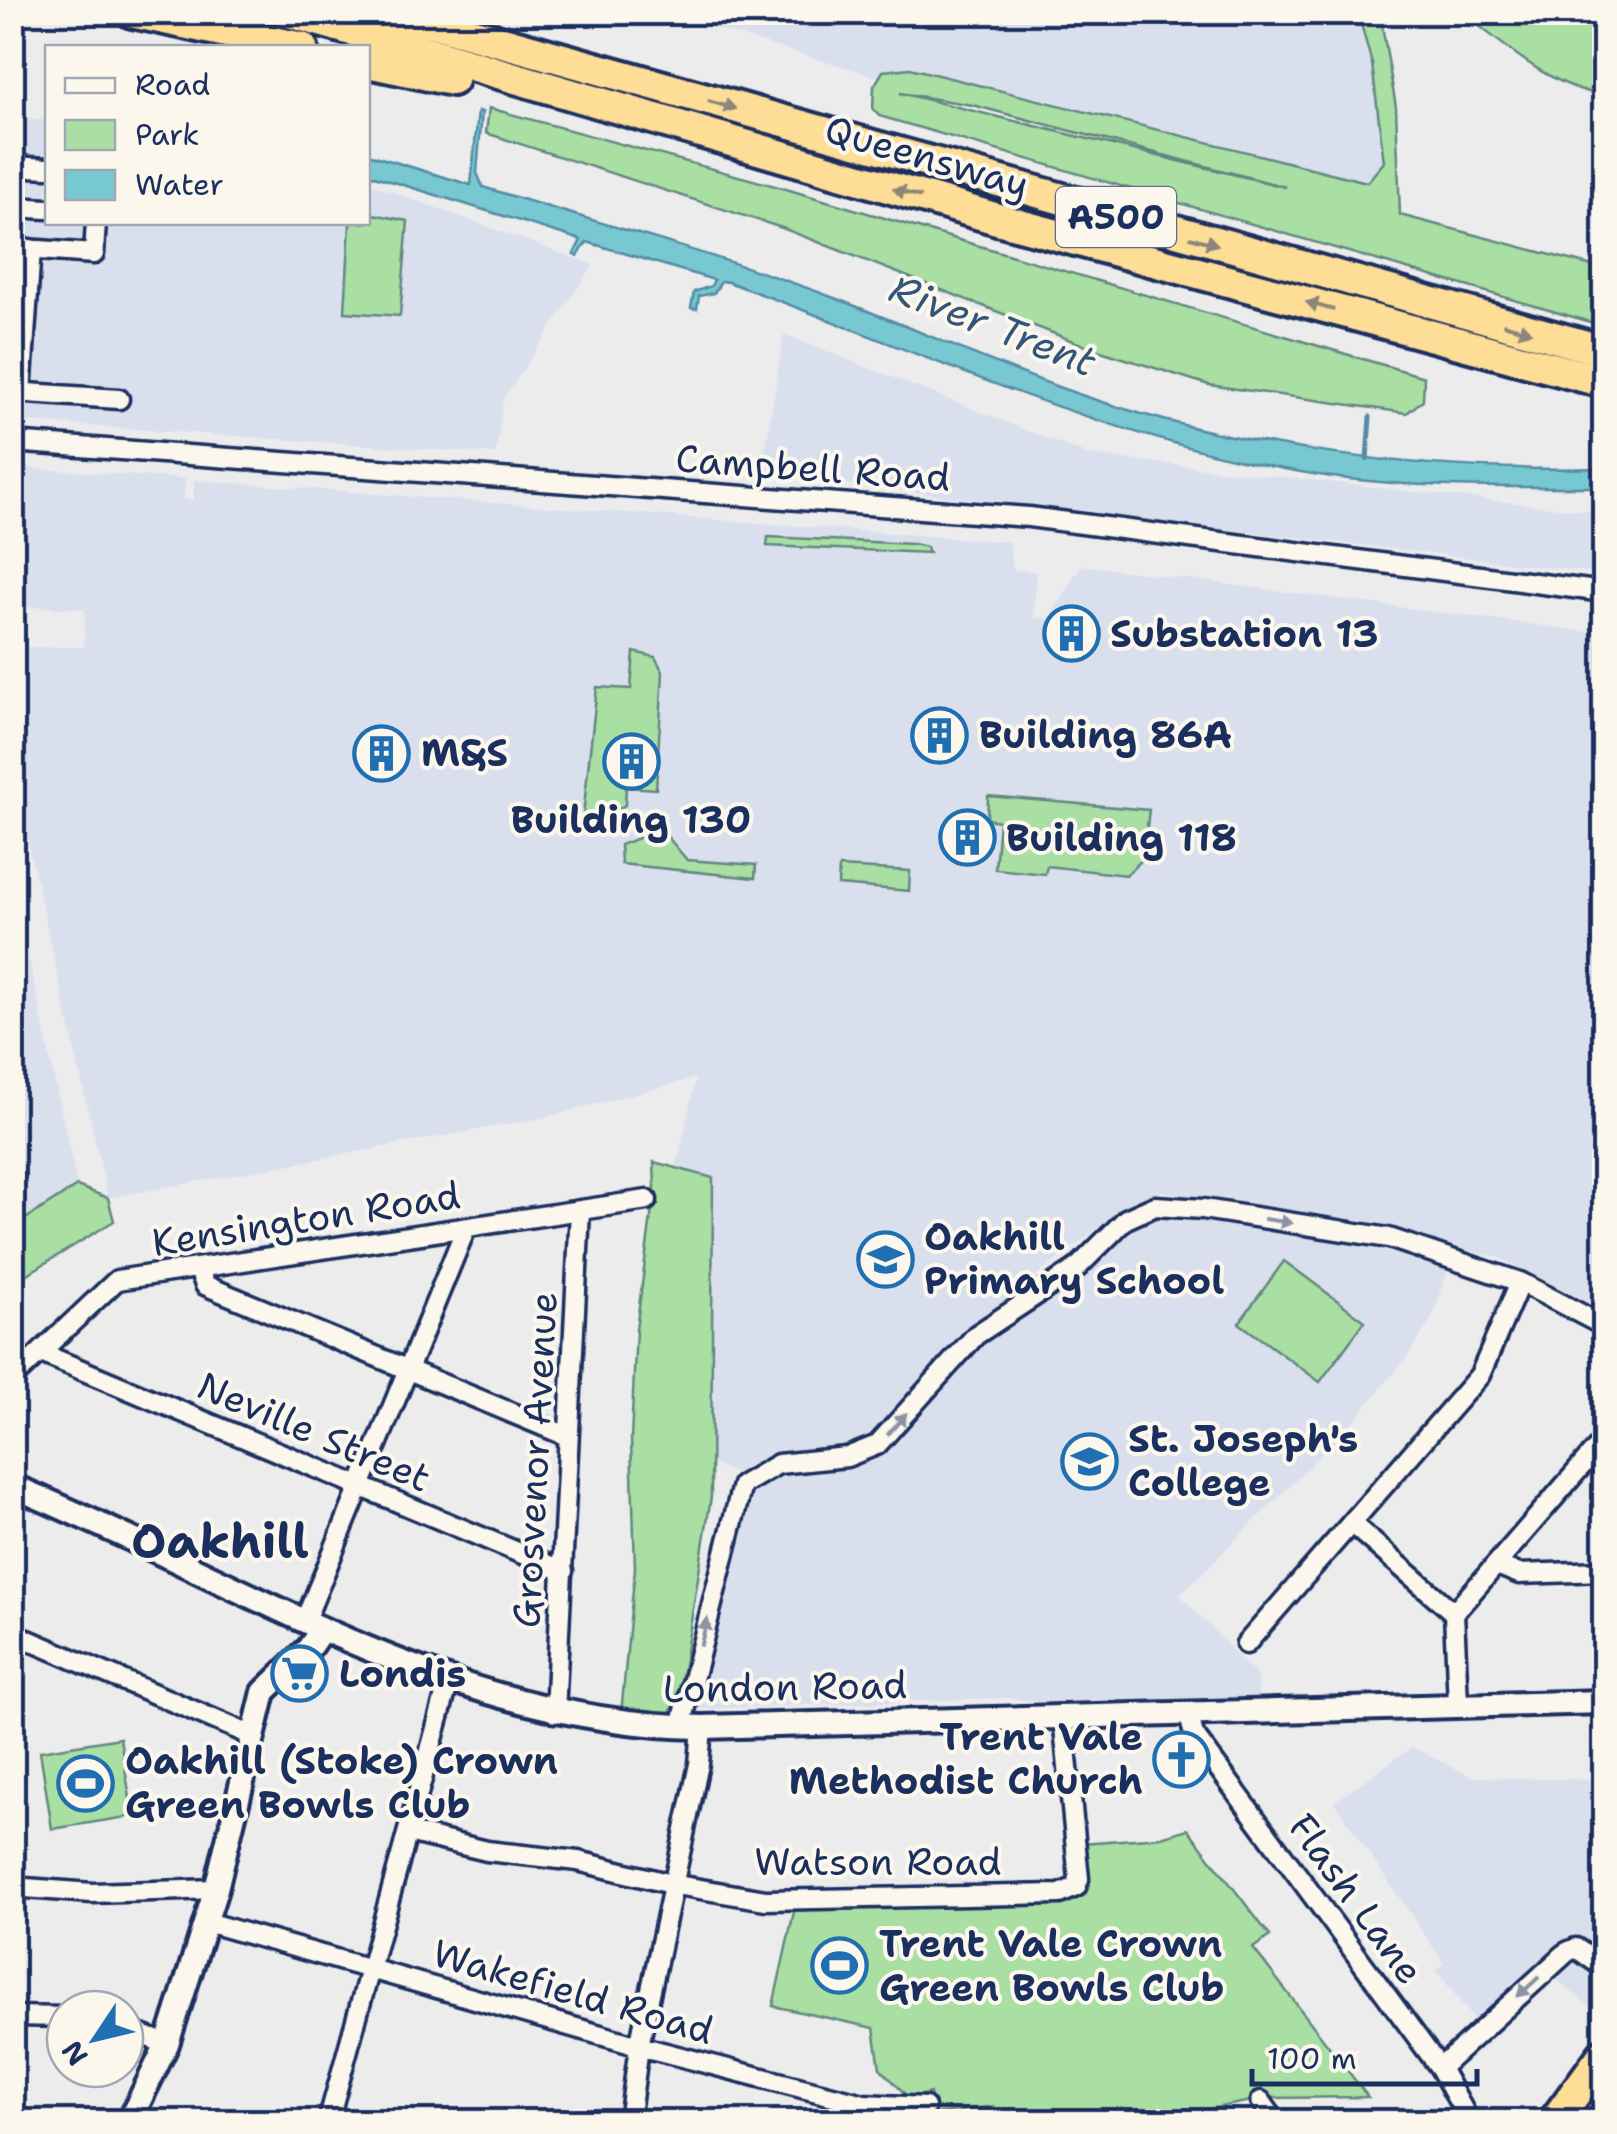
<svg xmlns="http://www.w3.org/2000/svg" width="1617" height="2134" font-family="'Shantell Sans',sans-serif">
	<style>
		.built { fill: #dadfee }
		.green { fill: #a9dfa3; stroke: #628780; stroke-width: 2.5; fill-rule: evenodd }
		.water { fill: #78c8d2; stroke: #538ba4; stroke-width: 2.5 }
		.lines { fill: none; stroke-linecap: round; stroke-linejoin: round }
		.stream { stroke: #538ba4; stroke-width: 5 }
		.street-casing { stroke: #1b2f5e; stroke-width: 25 }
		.secondary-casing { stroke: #1b2f5e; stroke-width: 30 }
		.highway-casing { stroke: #1b2f5e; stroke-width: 38 }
		.street { stroke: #fbf7ec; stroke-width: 18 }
		.secondary { stroke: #fbf7ec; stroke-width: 22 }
		.highway { stroke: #fedd96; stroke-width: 30 }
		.oneway { fill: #8c867a }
		.oneway2 { fill: #8b93a5 }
		.labels { text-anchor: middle; stroke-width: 8; stroke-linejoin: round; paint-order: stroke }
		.shield { fill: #fbf7ec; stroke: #5e6b89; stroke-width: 2.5 }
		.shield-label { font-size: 35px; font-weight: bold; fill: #1b2f5e }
		.street-label { font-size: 38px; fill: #1b2f5e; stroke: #fbf7ec }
		.poi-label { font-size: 38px; font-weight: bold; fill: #1b2f5e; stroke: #fbf7ec; text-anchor: start }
		.water-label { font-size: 40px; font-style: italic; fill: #32557b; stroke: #fbf7ec }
		.district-label { font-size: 48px; font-weight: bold; fill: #1b2f5e; stroke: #fbf7ec }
	</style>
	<rect width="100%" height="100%" fill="#ececed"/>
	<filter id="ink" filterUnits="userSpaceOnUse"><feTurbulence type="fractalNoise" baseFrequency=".01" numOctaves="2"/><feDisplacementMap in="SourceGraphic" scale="20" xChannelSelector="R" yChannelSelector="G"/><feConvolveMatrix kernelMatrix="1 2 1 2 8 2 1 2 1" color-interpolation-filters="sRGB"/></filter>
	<g filter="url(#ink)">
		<!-- built -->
		<path class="built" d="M674,13H1377L1396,107L1400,215L972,105L717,29Z
			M12,117L47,120L48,222H368V183L593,265L503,400L496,454L13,421Z
			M784,334L1088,455L1585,511L1604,509V574L761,474Z
			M13,467L185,479L184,500H194V480L1009,542L1013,570L1036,572L1034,617L1048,619L1081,565L1604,634V1310L1497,1257L1162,1191L1122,1209L957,1338L878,1437L851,1448L772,1458L737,1474L711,1463L713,1178L676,1169L696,1078L542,1118L108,1198L12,772L13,647H84L85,609L13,606Z
			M12,878L77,1186L13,1227H12Z
			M1175,1213L1384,1247L1449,1267L1433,1316L1411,1352L1348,1428L1180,1595L1256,1675L1259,1705L1098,1707L1003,1698L696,1709L748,1491L782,1471L844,1466L880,1457L978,1344L1080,1278L1117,1234Z
			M1412,1747L1472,1777L1604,1780V1958L1573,1937L1478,2025L1437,1971L1444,1963L1334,1802Z
			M1573,1956L1604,1979V2018L1553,1977Z"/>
		<!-- green -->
		<path class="green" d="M1358,13H1377L1382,25L1396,107L1400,215L1604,269V326L879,116L873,109L874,86L883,71L910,68L1367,182L1384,162L1372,64ZM900,93L972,105L1286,187H1285Z
			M1463,13H1604V95C1551,88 1504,45 1463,13Z
			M489,108L786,189L1424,377L1423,400L1407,413L1209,385L1091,348L782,228L486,133Z
			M368,213L408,221L400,316L345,312L350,223L368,222Z
			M768,537L913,544L927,547L929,553L767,546Z
			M634,652L655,657L663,672L656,789L626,787L625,805L606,816V829H595L583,815L597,687L631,689Z
			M988,796L1149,810L1143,859L1126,875L1047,866L1045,874L995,869L999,821L987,819Z
			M661,829L687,860L756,865L755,878L621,864L620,845Z
			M839,867L910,871L909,891L838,885Z
			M654,1162L713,1178L711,1497L678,1702L666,1716L621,1714L635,1568L631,1439L636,1329L655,1187Z
			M77,1186L108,1198L114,1221L13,1283V1227Z
			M1284,1261L1365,1321L1320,1382L1239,1323Z
			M120,1738L133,1816L52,1829L40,1751Z
			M1188,1829L1270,1936L1253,1948L1368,2097L1267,2098L1141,2122L999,2121L993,2106L936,2114L930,2093L909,2098L880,2068L874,2028L773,2006L795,1907L1070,1900L1083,1891L1082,1843L1161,1837Z"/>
		<!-- water -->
		<path class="water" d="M478,111L482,112L477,173L483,187C598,223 716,254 829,296C907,325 983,360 1061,388C1233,450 1423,473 1604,468V487C1513,487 1423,489 1332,477C1121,447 927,354 728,282L721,281L714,293L699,296L697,309L691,308L694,292L711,286L714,280L587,242L578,256L574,254L581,240L368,174V154L471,185Z"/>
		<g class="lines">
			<!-- stream -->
			<path class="stream" d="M1367,459L1370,417"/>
			<defs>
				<path id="street" d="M12,166L48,168
					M12,207L48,209
					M12,248L94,254L96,222
					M12,392L119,399
					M21,393L31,249
					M12,442L1029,517L1604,592
					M199,1269L205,1285L214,1289L567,1436
					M41,1353L563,1571
					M12,1379L117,1280L647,1200
					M1351,1523L1454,1613L1458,1704
					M1497,1565L1519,1574L1604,1571
					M1454,1613L1604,1440
					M306,1618L466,1228
					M12,1633L253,1736
					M1246,1644L1480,1375L1520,1282
					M555,1713L580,1210
					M1189,1716L1194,1735L1440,2068L1470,2122
					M681,1727L742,1485L778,1464L847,1457L877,1445L976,1335L1077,1268L1126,1219L1155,1206L1203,1209L1389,1238L1520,1282L1604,1326
					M408,1832L487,1851L578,1861L671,1884L766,1900L1060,1894L1076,1887L1079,1879L1063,1717
					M12,1887L92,1893L216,1889
					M206,1922L639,2046L864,2104L925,2107
					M12,2016L65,2017
					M125,2029L167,2044
					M1440,2068L1567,1952L1576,1948L1604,1968
					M1261,2101L1276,2122
					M328,2122L449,1681
					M629,2122L639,2046L699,1764L702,1727"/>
				<path id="secondary" d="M12,1486C237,1578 451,1724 702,1727L1604,1702
					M129,2122L167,2044L216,1889L264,1692L309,1648L322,1629"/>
				<path id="highway" d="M132,12L302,48
					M290,12L1001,220L1604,382
					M396,12L1604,351
					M368,62L452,80
					M1554,2122L1604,2054"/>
			</defs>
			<!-- street casing -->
			<use href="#street" class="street-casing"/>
			<!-- secondary casing -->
			<use href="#secondary" class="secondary-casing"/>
			<!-- highway casing -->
			<use href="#highway" class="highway-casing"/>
			<!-- street -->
			<use href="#street" class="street"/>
			<!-- secondary -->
			<use href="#secondary" class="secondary"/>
			<!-- highway -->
			<use href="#highway" class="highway"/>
		</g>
		<!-- one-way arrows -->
		<defs><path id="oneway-solid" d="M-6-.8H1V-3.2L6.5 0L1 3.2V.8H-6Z" transform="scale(2.5)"/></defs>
		<g class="oneway">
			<use href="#oneway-solid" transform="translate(722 105) rotate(16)"/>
			<use href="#oneway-solid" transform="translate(907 193) rotate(-164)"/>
			<use href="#oneway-solid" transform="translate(1204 241) rotate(16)"/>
			<use href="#oneway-solid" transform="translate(1320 306) rotate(-164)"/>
			<use href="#oneway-solid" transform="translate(1517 328) rotate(16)"/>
		</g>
		<g class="oneway2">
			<use href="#oneway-solid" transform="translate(1278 1221) rotate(9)"/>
			<use href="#oneway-solid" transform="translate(897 1424) rotate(-49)"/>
			<use href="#oneway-solid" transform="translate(704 1632) rotate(-76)"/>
			<use href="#oneway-solid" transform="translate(1528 1987) rotate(138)"/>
		</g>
	</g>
	<!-- icons -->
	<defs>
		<symbol id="building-ring" viewBox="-11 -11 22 22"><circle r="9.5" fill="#fbf7ec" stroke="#1f6fb2" stroke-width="1.5"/><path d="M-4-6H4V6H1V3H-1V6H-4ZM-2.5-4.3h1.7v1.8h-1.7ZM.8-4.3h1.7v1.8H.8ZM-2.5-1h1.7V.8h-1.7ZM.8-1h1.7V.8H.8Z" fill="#1f6fb2"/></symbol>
		<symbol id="school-ring" viewBox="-11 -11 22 22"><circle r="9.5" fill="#fbf7ec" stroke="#1f6fb2" stroke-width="1.5"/><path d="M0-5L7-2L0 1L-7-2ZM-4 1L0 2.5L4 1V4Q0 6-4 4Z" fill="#1f6fb2"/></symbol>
		<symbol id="supermarket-ring" viewBox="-11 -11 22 22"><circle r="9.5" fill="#fbf7ec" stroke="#1f6fb2" stroke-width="1.5"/><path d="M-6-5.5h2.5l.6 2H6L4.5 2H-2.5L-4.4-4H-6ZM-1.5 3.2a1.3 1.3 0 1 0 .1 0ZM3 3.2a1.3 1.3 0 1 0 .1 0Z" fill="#1f6fb2"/></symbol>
		<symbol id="church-ring" viewBox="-11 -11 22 22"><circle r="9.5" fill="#fbf7ec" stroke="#1f6fb2" stroke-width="1.5"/><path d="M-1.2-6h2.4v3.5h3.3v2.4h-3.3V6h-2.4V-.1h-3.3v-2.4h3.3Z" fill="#1f6fb2"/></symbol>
		<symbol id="stadium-ring" viewBox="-11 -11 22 22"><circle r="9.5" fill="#fbf7ec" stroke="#1f6fb2" stroke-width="1.5"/><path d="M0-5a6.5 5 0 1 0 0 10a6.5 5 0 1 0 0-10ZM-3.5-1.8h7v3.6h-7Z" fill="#1f6fb2"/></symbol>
	</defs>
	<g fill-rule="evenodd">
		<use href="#building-ring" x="1040" y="602" width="63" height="63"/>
		<use href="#building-ring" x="908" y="704" width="63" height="63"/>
		<use href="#building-ring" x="350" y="722" width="63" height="63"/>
		<use href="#building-ring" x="600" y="730" width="63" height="63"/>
		<use href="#building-ring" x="936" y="806" width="63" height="63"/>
		<use href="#school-ring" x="854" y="1228" width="63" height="63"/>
		<use href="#school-ring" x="1058" y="1430" width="63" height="63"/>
		<use href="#supermarket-ring" x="268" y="1642" width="63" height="63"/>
		<use href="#church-ring" x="1150" y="1728" width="63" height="63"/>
		<use href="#stadium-ring" x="54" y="1752" width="63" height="63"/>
		<use href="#stadium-ring" x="808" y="1934" width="63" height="63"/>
	</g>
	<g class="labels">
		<!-- shield labels -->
		<rect class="shield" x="1056" y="187" width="120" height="60" rx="8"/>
		<g class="shield-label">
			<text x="1116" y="229">A500</text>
		</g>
		<!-- street labels -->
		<g class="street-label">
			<text transform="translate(927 157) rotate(16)" y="13">Queensway</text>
			<text transform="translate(813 468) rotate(4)" y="13">Campbell Road</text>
			<text transform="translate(306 1219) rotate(-9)" y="13">Kensington Road</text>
			<text transform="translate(314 1432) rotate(23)" y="13">Neville Street</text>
			<text transform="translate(535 1460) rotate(-87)" y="13">Grosvenor Avenue</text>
			<text transform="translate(785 1687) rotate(-1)" y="13">London Road</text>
			<text x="878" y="1875">Watson Road</text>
			<text transform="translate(1356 1899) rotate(54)" y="13">Flash Lane</text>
			<text transform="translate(573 1992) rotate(16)" y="13">Wakefield Road</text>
		</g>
		<!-- poi labels -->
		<g class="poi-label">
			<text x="1110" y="647">Substation 13</text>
			<text x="979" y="748">Building 86A</text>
			<text x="421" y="766">M&amp;S</text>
			<text x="631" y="833" text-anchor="middle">Building 130</text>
			<text x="1006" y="851">Building 118</text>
			<text x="924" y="1250">Oakhill<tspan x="924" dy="44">Primary School</tspan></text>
			<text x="1128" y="1452">St. Joseph's<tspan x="1128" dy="44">College</tspan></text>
			<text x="339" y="1687">Londis</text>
			<text x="1143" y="1750" text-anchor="end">Trent Vale<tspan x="1143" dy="44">Methodist Church</tspan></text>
			<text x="125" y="1774">Oakhill (Stoke) Crown<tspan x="125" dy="44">Green Bowls Club</tspan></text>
			<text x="879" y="1957">Trent Vale Crown<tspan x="879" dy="44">Green Bowls Club</tspan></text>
		</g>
		<!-- water labels -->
		<g class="water-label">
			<text transform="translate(993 325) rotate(21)" y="14">River Trent</text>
		</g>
		<!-- district labels -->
		<g class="district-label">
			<text x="220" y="1558">Oakhill</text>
		</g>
	</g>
	<!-- margin -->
	<rect width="1617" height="2134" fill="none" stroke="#fbf7ec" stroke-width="50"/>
	<rect x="25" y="25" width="1567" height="2084" fill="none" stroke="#1b2f5e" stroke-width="4" filter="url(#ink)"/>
	<!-- legend -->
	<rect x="45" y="45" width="325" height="180" fill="#fbf7ec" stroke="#a1a7b3" stroke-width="2.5"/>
	<rect x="65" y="78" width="50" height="15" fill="#fbf7ec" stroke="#a1a7b3" stroke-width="2.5"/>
	<text x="135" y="95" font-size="30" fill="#1b2f5e">Road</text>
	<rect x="65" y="120" width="50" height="30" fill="#a9dfa3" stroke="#a1a7b3" stroke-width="2.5"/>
	<text x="135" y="145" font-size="30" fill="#1b2f5e">Park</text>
	<rect x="65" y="170" width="50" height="30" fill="#78c8d2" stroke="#a1a7b3" stroke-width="2.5"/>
	<text x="135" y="195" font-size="30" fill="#1b2f5e">Water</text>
	<!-- north arrow -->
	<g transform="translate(95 2039) rotate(235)"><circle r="48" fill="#fbf7ec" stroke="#a1a7b3" stroke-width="2.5"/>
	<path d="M0-8L18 38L0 25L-18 38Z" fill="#1f6fb2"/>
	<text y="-15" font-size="28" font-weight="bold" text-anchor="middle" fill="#1b2f5e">N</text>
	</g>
	<!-- scale -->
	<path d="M1252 2069v15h225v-15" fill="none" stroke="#1b2f5e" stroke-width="5"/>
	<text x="1267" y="2069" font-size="30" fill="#1b2f5e" stroke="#fbf7ec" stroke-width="8" paint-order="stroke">100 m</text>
</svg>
